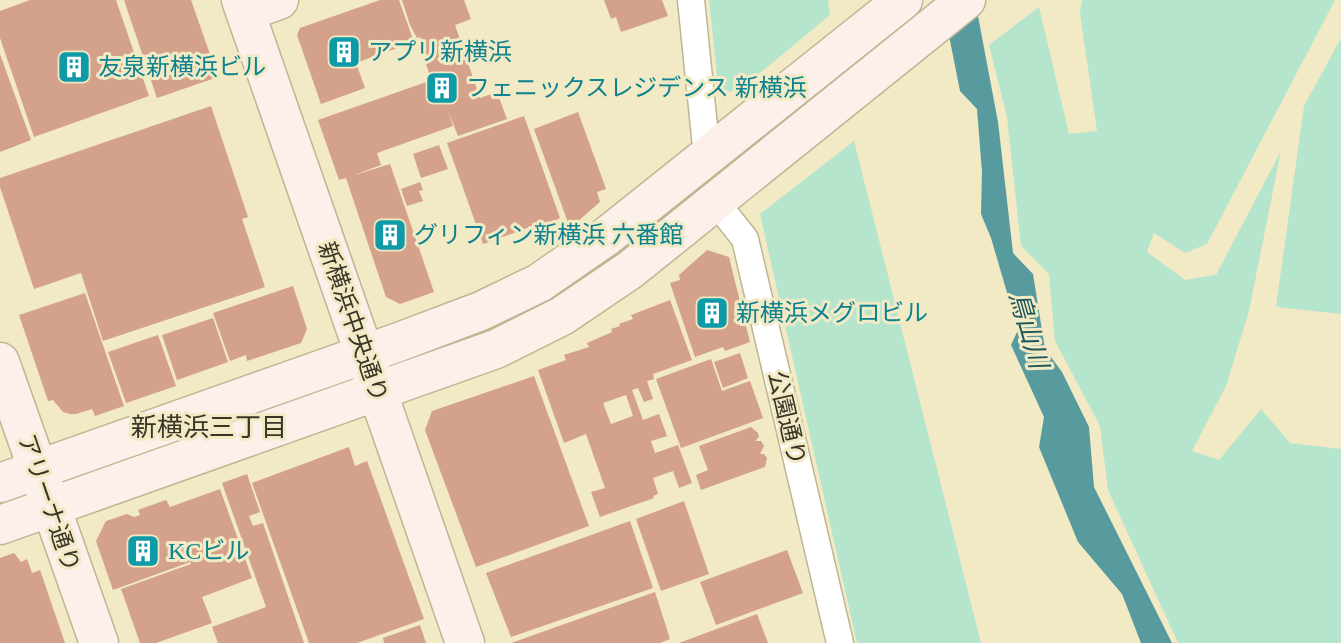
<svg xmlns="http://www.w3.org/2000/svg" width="1341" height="643" font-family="'Times New Roman','Noto Sans JP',serif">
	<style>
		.green { fill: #b6e5cd }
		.water { fill: #579b9e }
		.building { fill: #d4a18a; fill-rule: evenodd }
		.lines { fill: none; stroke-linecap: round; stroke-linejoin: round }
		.street-casing { stroke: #beb593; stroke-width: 29 }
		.secondary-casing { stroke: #beb593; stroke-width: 41 }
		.street { stroke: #fff; stroke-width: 26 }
		.secondary { stroke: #fcf0ea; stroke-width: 38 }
		.labels { text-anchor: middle; stroke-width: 6; stroke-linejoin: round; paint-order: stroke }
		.culture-label { font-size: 24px; fill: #0d838f; stroke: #f2e9c5; text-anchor: start }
		.street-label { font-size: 24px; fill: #393527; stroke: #f2e9c5 }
		.water-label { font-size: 26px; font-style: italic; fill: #1c5759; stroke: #f2e9c5 }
		.neighbourhood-label { font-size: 26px; fill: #393527; stroke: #f2e9c5 }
	</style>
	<rect width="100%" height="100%" fill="#f2e9c5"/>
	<!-- green -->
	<path class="green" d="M709,0H828L830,15L738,91C729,92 724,91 718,84Z
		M1082,0H1335L1207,244L1185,253L1154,233L1147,252L1185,280L1216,275L1281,151L1249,311L1226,386L1192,451L1219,460L1261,409L1290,443L1341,449V643H1178L1108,490L1100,426L1055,341L1049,274L1021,246L1007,117L989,45L1039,7L1069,134L1097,131L1080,13Z
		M1341,38V314L1276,307L1304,106Z
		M854,141L981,643H857L760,214Z"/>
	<!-- water -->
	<path class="water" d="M942,0H975L998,122L1013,253L1033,274L1045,349L1062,372L1089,427L1094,487L1172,643H1141L1122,594L1078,542L1039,447L1044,417L1011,345L1018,330L991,238L981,214L982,172L977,109L960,91Z"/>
	<!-- building -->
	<path class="building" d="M30,0H116L149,96L34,137L0,38V11Z
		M124,0H191L218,77L157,98Z
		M380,0H399L414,42L356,63L365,88L321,104L297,35L300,28Z
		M402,0H464L471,19L455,25L480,98L497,92L507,119L458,136L448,111L453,126L377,153L381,165L352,176L390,164L434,292L400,304L386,297L346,178L339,180L318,120L435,79H431L426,64L429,62L420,37L417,38L410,25Z
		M604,0H662L668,16L621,32L616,17L611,19Z
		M0,54L31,140L0,152Z
		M211,106L248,217L242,219L265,287L103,341L81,273L34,289L0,187V178Z
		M578,112L606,189L597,192L600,202L570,228L534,129Z
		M524,116L560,218L538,230L536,225L483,244L447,143Z
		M439,145L448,169L421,178L413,154Z
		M420,182L423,190L419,191L423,201L407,206L401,189Z
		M707,250L729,257L750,342L725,351L723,347L695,357L670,283L680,280L679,275Z
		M293,286L307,329L301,343L247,361L246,355L230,361L213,313Z
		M85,293L124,406L95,416L92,409L76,414H70L63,412L53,400L48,401L19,315Z
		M670,300L692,360L653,374L654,379L647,381L653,399L644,402L638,388L632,390L643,420L659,414L667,436L651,441L655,453L678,445L692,483L679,488L673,471L653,478L658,494L653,496L654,498L600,517L591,492L605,488L586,434L564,443L538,370L566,360L564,355L589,347L587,343L612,332L611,329L620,326L619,324L633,319L631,315ZM626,395L633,416L611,424L603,403Z
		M213,318L228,362L177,380L162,335Z
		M158,335L176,386L126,403L108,352Z
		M740,353L748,378L723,388L714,362Z
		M711,359L722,391L750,381L763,418L681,448L656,379Z
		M534,376L589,526L476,567L425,430L432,411Z
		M751,427L758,433L759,437L755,441H761L764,446L760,454H764L767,458L765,467L701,490L696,475L708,470L699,446Z
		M349,447L355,466L367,461L424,619L357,643H309L252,483Z
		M247,474L260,512L249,516L253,526L263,523L304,643H218L212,627L266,607L222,483Z
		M220,489L252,578L202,597L212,623L156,643H140L121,589L191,564L190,562L113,590L96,541L106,521L127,514L134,517L140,515L138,510L166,500L170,507Z
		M684,501L709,574L661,591L636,519Z
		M630,521L653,588L511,637L486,573Z
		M787,550L803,593L716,625L700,582Z
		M14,553L21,562L27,559L32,573L40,570L65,643H0V558Z
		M655,592L670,639L660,643H511Z
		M757,614L768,643H679Z
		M420,625L426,643H384L383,638Z"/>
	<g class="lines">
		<defs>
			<path id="street" d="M691,0L707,156
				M715,201L745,239L840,643"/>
			<path id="secondary" d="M241,0L465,643
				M245,12L279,0
				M0,362L99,643
				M0,483L396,343L481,311L539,283L607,236L903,0
				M0,525L496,349L562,316L630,270L966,0"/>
		</defs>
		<!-- street casing -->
		<use href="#street" class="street-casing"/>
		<!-- secondary casing -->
		<use href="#secondary" class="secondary-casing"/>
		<!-- street -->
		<use href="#street" class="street"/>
		<!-- secondary -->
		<use href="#secondary" class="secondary"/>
	</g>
	<!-- icons -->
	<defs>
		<symbol id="building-square" viewBox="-11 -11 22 22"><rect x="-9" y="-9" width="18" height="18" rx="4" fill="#0f9aa8" stroke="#f2e9c5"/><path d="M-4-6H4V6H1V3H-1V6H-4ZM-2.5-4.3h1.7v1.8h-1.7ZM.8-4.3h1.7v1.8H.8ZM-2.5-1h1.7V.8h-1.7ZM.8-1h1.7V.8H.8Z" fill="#fff"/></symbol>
	</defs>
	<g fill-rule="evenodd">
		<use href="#building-square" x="325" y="33" width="38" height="38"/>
		<use href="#building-square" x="55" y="48" width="38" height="38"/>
		<use href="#building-square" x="423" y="69" width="38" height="38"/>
		<use href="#building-square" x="371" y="216" width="38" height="38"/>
		<use href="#building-square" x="693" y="294" width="38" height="38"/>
		<use href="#building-square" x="124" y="532" width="38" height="38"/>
	</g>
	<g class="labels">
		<!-- culture labels -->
		<g class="culture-label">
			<text x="368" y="60">アプリ新横浜</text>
			<text x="98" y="75">友泉新横浜ビル</text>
			<text x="466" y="96">フェニックスレジデンス 新横浜</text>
			<text x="414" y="243">グリフィン新横浜 六番館</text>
			<text x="736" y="321">新横浜メグロビル</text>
			<text x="168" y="559">KCビル</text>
		</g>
		<!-- street labels -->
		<g class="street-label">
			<text transform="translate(353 322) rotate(71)" y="8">新横浜中央通り</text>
			<text transform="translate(787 418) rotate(77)" y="8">公園通り</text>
			<text transform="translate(49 503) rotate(71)" y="8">アリーナ通り</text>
		</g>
		<!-- water labels -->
		<g class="water-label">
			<text transform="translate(1029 330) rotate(74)" y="9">鳥山川</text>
		</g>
		<!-- neighbourhood labels -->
		<g class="neighbourhood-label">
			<text x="209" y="436">新横浜三丁目</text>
		</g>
	</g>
</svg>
